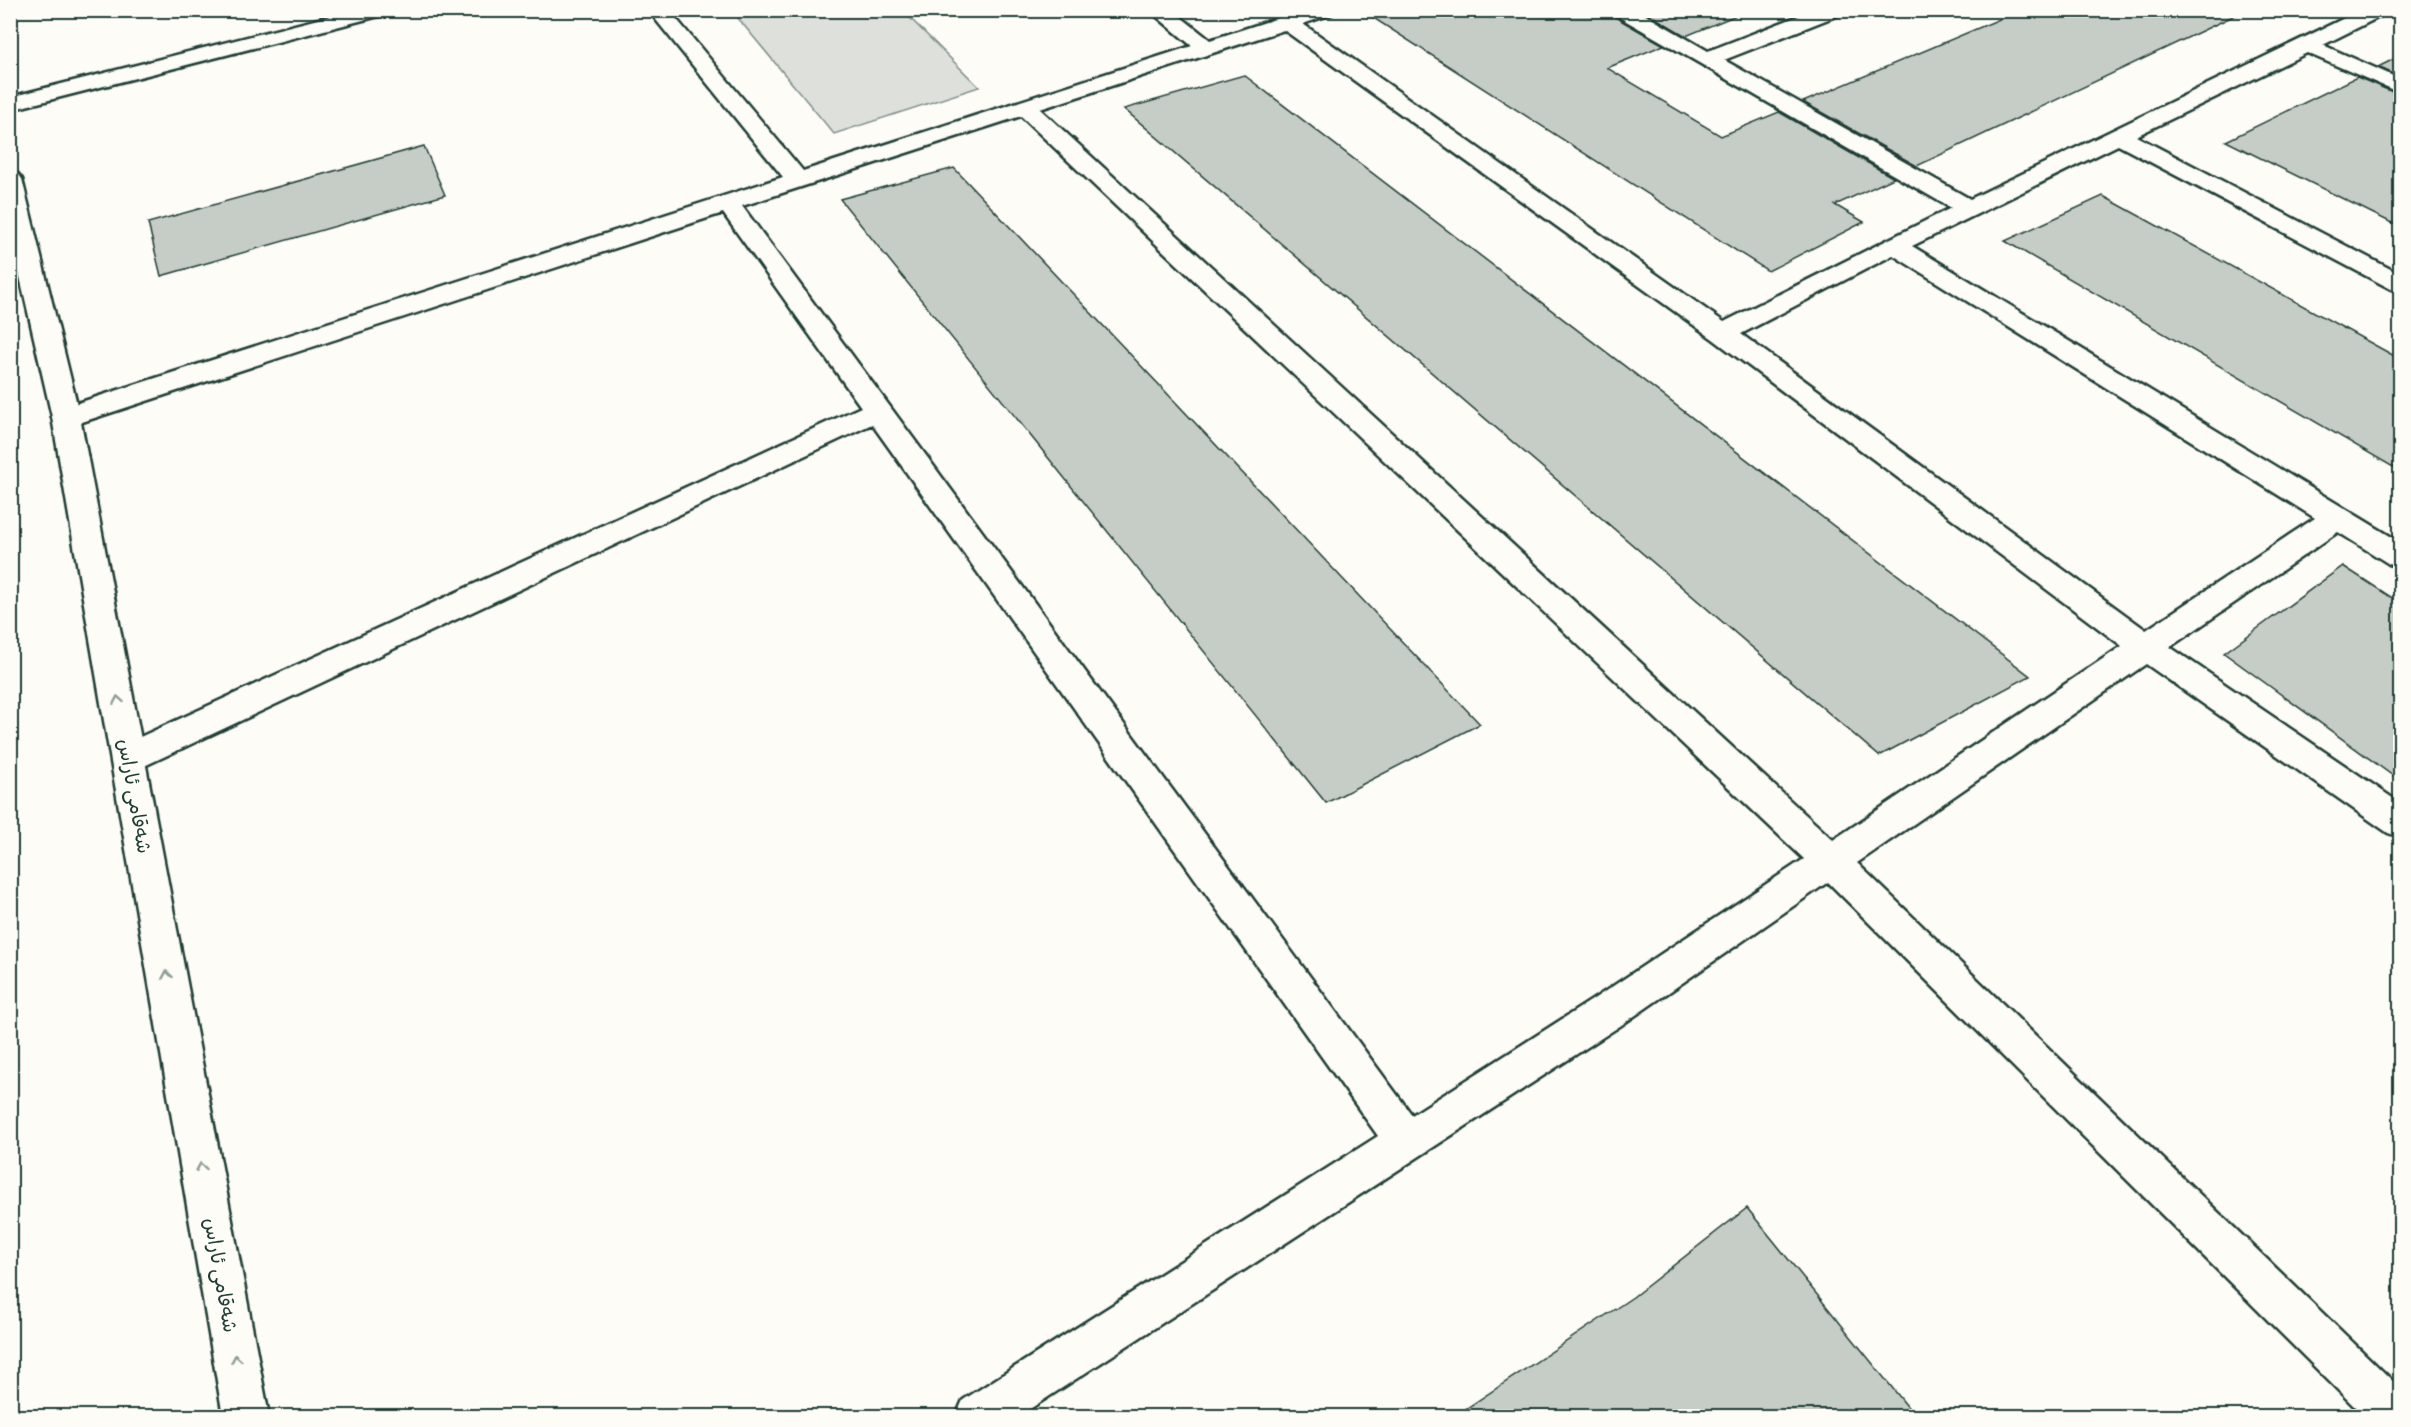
<svg xmlns="http://www.w3.org/2000/svg" width="2411" height="1427" font-family="'Patrick Hand','Playpen Sans Arabic',sans-serif">
	<style>
		.green { fill: #dde0db; stroke: #7e8e88; stroke-width: 1.5 }
		.building { fill: #c6cdc7; stroke: #1f3d34; stroke-width: 1.5 }
		.lines { fill: none; stroke-linecap: round; stroke-linejoin: round }
		.street-casing { stroke: #1f3d34; stroke-width: 5 }
		.secondary-casing { stroke: #1f3d34; stroke-width: 5 }
		.street { fill: #fdfcf7; fill-rule: evenodd }
		.secondary { fill: #fdfcf7; fill-rule: evenodd }
		.oneway { stroke: #8e9c96 }
		.labels { text-anchor: middle; stroke-width: 5; stroke-linejoin: round; paint-order: stroke }
		.street-label { font-size: 20px; fill: #1f3d34; stroke: #fdfcf7 }
	</style>
	<rect width="100%" height="100%" fill="#fdfcf7"/>
	<filter id="ink" filterUnits="userSpaceOnUse"><feTurbulence type="fractalNoise" baseFrequency=".0167" numOctaves="2"/><feDisplacementMap in="SourceGraphic" scale="12" xChannelSelector="R" yChannelSelector="G"/><feConvolveMatrix kernelMatrix="1 2 1 2 8 2 1 2 1" color-interpolation-filters="sRGB"/></filter>
	<g filter="url(#ink)">
		<!-- green -->
		<path class="green" d="M732,11H903L979,87L834,134Z"/>
		<!-- building -->
		<path class="building" d="M1361,10H1609L1613,16L1664,45L1607,68L1721,136L1779,112L1894,178L1835,205L1864,222L1768,271Z
			M1642,10H1744V12L1686,36Z
			M2021,10H2246L1917,166L1803,102Z
			M2400,56V77L2378,67Z
			M1244,75L2030,676L1879,756L1124,109Z
			M2357,77L2400,95V227L2226,141Z
			M424,146L445,195L161,276L148,223Z
			M954,168L1480,724L1326,803L840,199Z
			M2103,196L2400,359V471L2005,241Z
			M2343,566L2400,603V781L2224,653Z
			M1747,1208L1915,1416H1455L1633,1297Z"/>
		<g class="lines">
			<defs>
				<path id="street" d="M354,10H390L387,14L10,110V97Z
					M648,10H669L803,171L1192,46L1149,10H1172L1210,40L1303,10H1335L1332,14L1303,24L1724,322L1951,208L1614,14L1611,10H1637L1708,51L1814,10H1844L1841,14L1724,60L1970,199L2361,10H2388L2385,14L2323,45L2400,79V93L2307,53L2136,136L2400,274V292L2391,289L2118,145L1912,246L2400,542V567L2389,564L2338,532L2170,647L2400,803V837L2388,833L2146,664L1857,863L2400,1388V1416H2364L1828,882L1620,1026L1019,1416H956L963,1400L1378,1136L872,424L140,768L128,772L116,768L111,758L116,748L861,407L723,213L76,424L66,426L56,424L52,417L56,410L783,177ZM1284,30L1713,339L2122,646L1833,840L1040,109ZM1021,116L1804,859L1592,1000L1412,1115L742,206ZM1893,255L2315,518L2146,630L1741,334Z"/>
				<path id="secondary" d="M10,172L18,174L22,179L80,417L269,1416H223L52,417L10,233Z"/>
			</defs>
			<!-- street casing -->
			<use href="#street" class="street-casing"/>
			<!-- secondary casing -->
			<use href="#secondary" class="secondary-casing"/>
			<!-- street -->
			<use href="#street" class="street"/>
			<!-- secondary -->
			<use href="#secondary" class="secondary"/>
		</g>
		<!-- one-way arrows -->
		<defs><path id="oneway-chevron" d="M-2-3.5L2.5 0L-2 3.5" fill="none" stroke-width="1.6" stroke-linecap="round" stroke-linejoin="round" transform="scale(1.5)"/></defs>
		<g class="oneway">
			<use href="#oneway-chevron" transform="translate(118 700) rotate(-100)"/>
			<use href="#oneway-chevron" transform="translate(167 975) rotate(-100)"/>
			<use href="#oneway-chevron" transform="translate(201 1167) rotate(-100)"/>
			<use href="#oneway-chevron" transform="translate(236 1359) rotate(-100)"/>
		</g>
	</g>
	<g class="labels">
		<!-- street labels -->
		<g class="street-label">
			<text transform="translate(135 796) rotate(80)" y="7">شەقامی ئاراس</text>
			<text transform="translate(221 1275) rotate(80)" y="7">شەقامی ئاراس</text>
		</g>
	</g>
	<!-- margin -->
	<rect width="2411" height="1427" fill="none" stroke="#fdfcf7" stroke-width="36"/>
	<rect x="18" y="18" width="2375" height="1391" fill="none" stroke="#1f3d34" stroke-width="2" filter="url(#ink)"/>
</svg>
